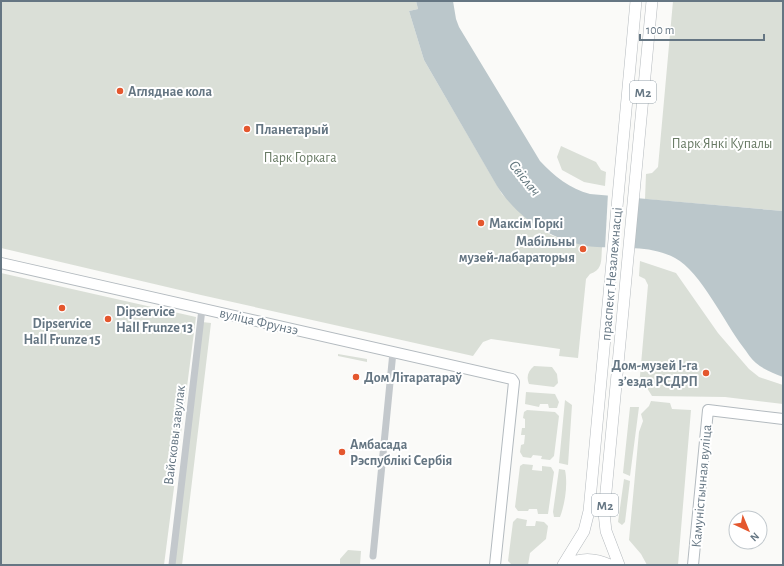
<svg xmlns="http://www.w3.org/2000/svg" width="784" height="566" font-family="'Alegreya Sans',sans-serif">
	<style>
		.green { fill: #dadfd7 }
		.water { fill: #bbc7cb }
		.pier { fill: #fafaf8 }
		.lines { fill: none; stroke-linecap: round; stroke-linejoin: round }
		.secondary-casing { stroke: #b3babf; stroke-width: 12 }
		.primary-casing { stroke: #b5babe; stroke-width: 12 }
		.street { stroke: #c3c8cc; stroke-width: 7 }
		.secondary { stroke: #fff; stroke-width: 10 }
		.primary { stroke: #fff; stroke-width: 11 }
		.poi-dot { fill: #e4572e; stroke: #fff; stroke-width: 1.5 }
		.labels { text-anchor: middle; stroke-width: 4; stroke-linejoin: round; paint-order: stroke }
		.shield { fill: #fff; stroke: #939fa8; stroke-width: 1 }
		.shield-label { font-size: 13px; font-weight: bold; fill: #657683 }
		.poi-label { font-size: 14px; font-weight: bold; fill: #657683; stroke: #fff; text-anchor: start }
		.park-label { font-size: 14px; fill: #687a64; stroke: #fff }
		.street-label { font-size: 14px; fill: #657683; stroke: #fff }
		.water-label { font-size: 15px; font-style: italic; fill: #60757c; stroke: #fff }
	</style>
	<rect width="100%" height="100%" fill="#fafaf8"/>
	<!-- green -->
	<path class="green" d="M1,1H416L418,9L409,11L424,60L502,194L537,226L551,235L568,242L602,247C601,260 603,270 590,274L586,279L578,358L559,356L560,349L491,339L483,342L473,356L201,295L1,248Z
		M673,1H783V211L645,199L646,174L652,173L658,167Z
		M561,146L596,162L601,170L606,172L605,186L584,182L562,170L557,157Z
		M640,261L676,273L718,333L749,369L759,377L783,385V404L725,397L652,396L647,388L639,387L648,285L645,279L639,276Z
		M1,273L196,317L164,565H1Z
		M202,322L211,323L182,565H173Z
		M338,354L367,359V362L338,356Z
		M534,366L552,367L557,374L558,383L554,387L529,384C526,377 528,371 534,366Z
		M526,392L555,394L559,402L557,408H549L548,404H540L539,407L525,404Z
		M565,400L572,405L568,465L559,463Z
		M651,401L670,403L672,409L691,410L678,565H647L641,554L629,540L639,432L643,421L641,414L649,406Z
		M630,407H639L630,476L623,473Z
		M527,410L555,412L559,416L554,456L550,460L541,459L542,456L533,455L531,458L523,457L520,452L521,445L524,444L525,435H521L522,428H525V419L523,418L524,412Z
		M523,464L533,465L532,470L542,471V466L551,467L554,472L548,514H538L537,509H529L528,511H518L515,507L520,466Z
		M559,469L565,470C568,484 565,504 560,517H554L553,512Z
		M624,479L630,481L625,522L622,525L618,522Z
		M517,518L527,520L526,526H535L536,521L544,522L548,526L546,539L530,553L528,565H512L508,561L513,522Z
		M348,550L361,551L360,565H340V559Z"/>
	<!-- water -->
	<path class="water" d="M416,1H453L456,19L459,27L540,161C554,176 570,189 590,194L783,211V377C774,373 764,370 756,363C751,359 747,352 743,347C724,322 701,272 675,258C651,245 624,249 597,247C557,244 519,220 497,186L424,60L409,11L418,9Z"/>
	<!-- pier -->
	<path class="pier" d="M608,193L639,196L634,250L605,249Z"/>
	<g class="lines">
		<defs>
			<path id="secondary" d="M1,263L512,379L514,382L495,565
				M693,565L708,410L783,419"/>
			<path id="primary" d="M563,565L584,531L589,511L636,1
				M567,565C581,557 595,558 610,565
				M619,565L606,531L604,513L652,1"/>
		</defs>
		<!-- secondary casing -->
		<use href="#secondary" class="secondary-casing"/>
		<!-- primary casing -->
		<use href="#primary" class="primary-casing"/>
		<!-- street -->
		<path class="street" d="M373,556L393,352
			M172,565L202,309"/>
		<!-- secondary -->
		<use href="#secondary" class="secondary"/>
		<!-- primary -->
		<use href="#primary" class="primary"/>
	</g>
	<!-- markers -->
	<g class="poi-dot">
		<circle cx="120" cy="91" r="4"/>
		<circle cx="247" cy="129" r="4"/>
		<circle cx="481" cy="223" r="4"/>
		<circle cx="583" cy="249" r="4"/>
		<circle cx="62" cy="308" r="4"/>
		<circle cx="108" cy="319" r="4"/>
		<circle cx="706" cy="373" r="4"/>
		<circle cx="356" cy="377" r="4"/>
		<circle cx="342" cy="452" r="4"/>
	</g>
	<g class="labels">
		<!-- shield labels -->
		<g class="shield">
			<rect x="630" y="81" width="26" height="22" rx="3"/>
			<rect x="592" y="494" width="26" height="22" rx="3"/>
		</g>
		<g class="shield-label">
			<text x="643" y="97">М2</text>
			<text x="605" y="510">М2</text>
		</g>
		<!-- poi labels -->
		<g class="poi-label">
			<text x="128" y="96">Агляднае кола</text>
			<text x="255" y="134">Планетарый</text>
			<text x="489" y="228">Максім Горкі</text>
			<text x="575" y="246" text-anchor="end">Мабільны<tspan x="575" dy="16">музей-лабараторыя</tspan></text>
			<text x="116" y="316">Dipservice<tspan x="116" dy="16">Hall Frunze 13</tspan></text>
			<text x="62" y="328" text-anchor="middle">Dipservice<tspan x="62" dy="16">Hall Frunze 15</tspan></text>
			<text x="698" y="370" text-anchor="end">Дом-музей I-га<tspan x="698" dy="16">зʼезда РСДРП</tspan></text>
			<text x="364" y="382">Дом Літаратараў</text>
			<text x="350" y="449">Амбасада<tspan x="350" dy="16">Рэспублікі Сербія</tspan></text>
		</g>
		<!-- park labels -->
		<g class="park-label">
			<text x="722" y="148">Парк Янкі Купалы</text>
			<text x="300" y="162">Парк Горкага</text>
		</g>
		<!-- street labels -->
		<g class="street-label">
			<text transform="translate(611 274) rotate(-85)" y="5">праспект Незалежнасці</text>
			<text transform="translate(259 321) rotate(13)" y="5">вуліца Фрунзэ</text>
			<text transform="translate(174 435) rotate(-83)" y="5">Вайсковы завулак</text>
			<text transform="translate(701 486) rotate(-85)" y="5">Камуністычная вуліца</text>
		</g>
		<!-- water labels -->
		<g class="water-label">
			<text transform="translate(525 178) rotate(51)" y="5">Свіслач</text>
		</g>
	</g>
	<!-- border -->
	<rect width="784" height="566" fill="none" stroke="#657683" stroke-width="4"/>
	<!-- north arrow -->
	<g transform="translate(748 530) rotate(136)"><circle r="19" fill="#ffffff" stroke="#c1c8cd"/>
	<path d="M0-3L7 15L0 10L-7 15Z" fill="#e4572e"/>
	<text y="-6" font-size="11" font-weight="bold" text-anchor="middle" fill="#657683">N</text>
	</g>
	<!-- scale -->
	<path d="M640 34v6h124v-6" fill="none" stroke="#657683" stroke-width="2"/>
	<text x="646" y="34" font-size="12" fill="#657683" stroke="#ffffff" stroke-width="3" paint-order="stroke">100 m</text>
</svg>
